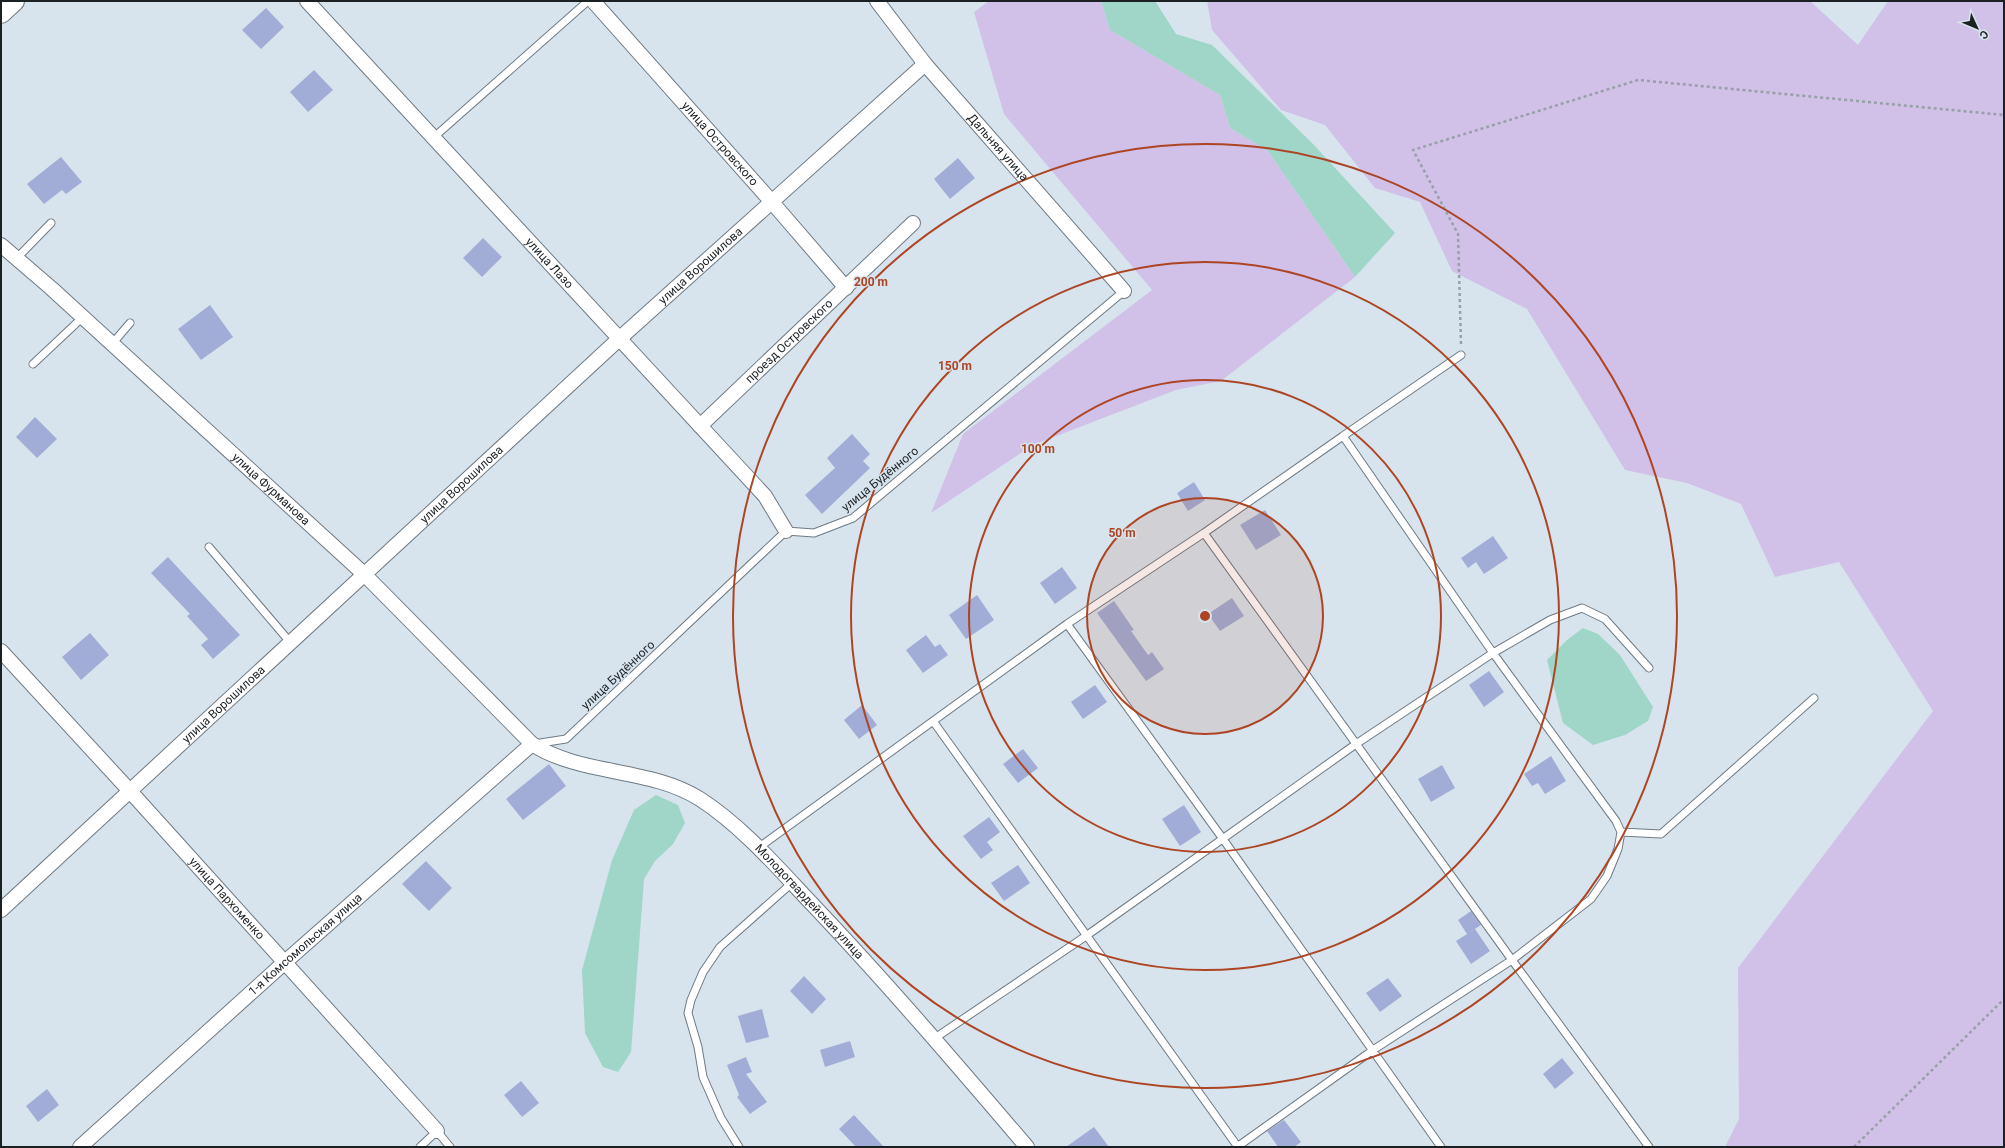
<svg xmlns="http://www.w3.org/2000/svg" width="2005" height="1148" font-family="Roboto,sans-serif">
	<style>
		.green { fill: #d1c1e9 }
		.water { fill: #9fd6c7 }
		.building { fill: #a1add6 }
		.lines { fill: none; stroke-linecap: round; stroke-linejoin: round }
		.lane-casing { stroke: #6f7a83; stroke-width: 9 }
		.street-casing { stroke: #6f7a83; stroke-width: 16 }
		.secondary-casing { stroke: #6f7a83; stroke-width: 22 }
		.path { stroke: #96a1a7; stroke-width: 2.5; stroke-dasharray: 3 3; stroke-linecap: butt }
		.lane { stroke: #fff; stroke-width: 7 }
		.street { stroke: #fff; stroke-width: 14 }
		.secondary { stroke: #fff; stroke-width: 20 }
		.ring { fill: none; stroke: #ad4524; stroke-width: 2 }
		.labels { text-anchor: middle; stroke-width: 3; stroke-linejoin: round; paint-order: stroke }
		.street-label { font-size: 12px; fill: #1b2023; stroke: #d7e4ed }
		.centre { fill: #ad4524; stroke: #d7e4ed; stroke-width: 2 }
		.ring-label { font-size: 12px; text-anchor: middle; font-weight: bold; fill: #ad4524; stroke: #d7e4ed; stroke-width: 3; stroke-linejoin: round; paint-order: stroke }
	</style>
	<rect width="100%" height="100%" fill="#d7e4ed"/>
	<!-- green -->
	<path class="green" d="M989,1H1101L1110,30L1220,95L1230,128L1268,151L1355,277L1221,381L1176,390L1033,445L931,513L963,434L1152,290L1004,114L974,12Z
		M1207,1H1810L1858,45L1888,1H2004V1147H1725L1739,1119L1738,968L1933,711L1839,562L1775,577L1741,504L1687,483L1625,470L1527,309L1452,271L1420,202L1375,188L1325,125L1281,110L1212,30Z"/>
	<!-- water -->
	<path class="water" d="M1101,1H1155L1176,34L1212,45L1313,144L1395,233L1355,277L1268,151L1230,128L1220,95L1110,30Z
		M1583,628L1598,634L1620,655L1653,707L1648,721L1625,735L1593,745L1563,723L1547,660L1567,640Z
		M656,795L678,805L685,823L673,844L655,861L644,879L631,1052L618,1072L603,1067L585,1033L582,970L612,860L634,810Z"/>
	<!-- building -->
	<path class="building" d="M266,8L284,27L261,49L242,30Z
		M314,70L333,90L308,112L290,92Z
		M61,157L82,182L66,194L62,190L44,204L27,184Z
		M958,158L975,178L950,199L934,179Z
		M483,238L502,257L482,277L463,258Z
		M210,305L233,337L201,360L178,329Z
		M35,417L57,439L37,458L16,437Z
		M852,434L870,454L863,461L870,468L822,514L805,495L835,468L827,458Z
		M1194,482L1205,500L1188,511L1177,493Z
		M1265,510L1281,535L1256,550L1240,525Z
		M1493,536L1508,558L1484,574L1476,562L1468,568L1461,558Z
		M168,557L240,635L213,659L201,645L208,639L187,616L190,614L151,573Z
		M1062,567L1077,588L1055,604L1040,583Z
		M977,595L994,620L966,639L949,615Z
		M1232,598L1244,616L1220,631L1208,614Z
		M1114,601L1134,630L1131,631L1148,655L1152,652L1164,669L1146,681L1097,613Z
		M90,633L109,655L81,680L62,657Z
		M926,635L935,647L940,644L948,655L923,673L906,650Z
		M1489,671L1504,692L1484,707L1469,685Z
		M1095,685L1107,702L1083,719L1071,702Z
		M862,705L877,725L859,739L844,720Z
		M1023,749L1038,768L1018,783L1003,764Z
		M1551,756L1566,781L1545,794L1538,783L1532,786L1524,774Z
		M549,764L566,786L523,820L506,799Z
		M1442,765L1455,788L1431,802L1418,779Z
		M1184,805L1201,832L1180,846L1162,819Z
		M989,817L1000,832L987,842L993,850L981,859L963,836Z
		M426,861L452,888L429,911L402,884Z
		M1018,865L1030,883L1004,901L991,883Z
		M1471,911L1481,925L1467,934L1458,920Z
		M1475,929L1490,951L1471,964L1456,941Z
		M804,976L826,999L812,1014L790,991Z
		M1388,978L1402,996L1380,1012L1366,993Z
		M762,1009L769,1037L746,1043L738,1016Z
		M850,1041L855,1057L825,1067L820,1050Z
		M746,1057L752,1072L746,1074L767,1102L750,1114L737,1097L739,1095L727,1065Z
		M1562,1058L1574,1073L1555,1089L1543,1074Z
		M521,1081L539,1103L522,1117L504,1095Z
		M47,1089L59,1105L38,1122L26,1106Z
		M854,1115L884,1147H856L839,1129Z
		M1284,1120L1301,1142L1294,1147H1278L1267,1131Z
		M1094,1127L1109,1147H1066Z"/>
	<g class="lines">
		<defs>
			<path id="lane" d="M433,138L588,1
				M17,258L51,223
				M112,344L130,323
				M33,364L83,317
				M1343,436L1461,355
				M1204,533L1512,960L1649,1147
				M209,547L290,642
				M1067,624L1223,839L1441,1147
				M933,721L1238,1147
				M534,744L566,739L786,531L814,533L853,518L1124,291
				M1621,832L1661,834L1814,698
				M758,848L1067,624L1204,533L1343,436L1493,653L1616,821L1621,832L1618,849L1607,876L1591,899L1512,960L1373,1050L1237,1147
				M935,1038L1086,936L1356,744L1493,653L1550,620L1582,608L1605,619L1649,668
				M420,1147L437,1131L450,1147
				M739,1147L721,1118L703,1077L698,1047L688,1013L691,1000L703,972L720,947L792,883"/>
			<g id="street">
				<path id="s1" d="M307,1L765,496L786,531"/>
				<path id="s2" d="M593,1L771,201L846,288"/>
				<path id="s3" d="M877,1L925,64L1124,291"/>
				<path id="s4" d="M1,245L51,288L364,574L532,744C582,776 649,767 700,799C743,827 778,868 813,905C887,983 957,1065 1027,1147"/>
				<path id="s5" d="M700,426L913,223"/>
				<path id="s6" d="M1,651L129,790L437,1131"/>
				<path id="s7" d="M1,910L619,339L925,64"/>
				<path id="s8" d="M80,1147L285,962L532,744"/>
			</g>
			<path id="secondary" d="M1,13L14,1"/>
		</defs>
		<!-- lane casing -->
		<use href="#lane" class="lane-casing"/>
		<!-- street casing -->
		<use href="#street" class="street-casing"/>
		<!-- secondary casing -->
		<use href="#secondary" class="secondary-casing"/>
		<!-- path -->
		<path class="path" d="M1461,344L1458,234L1413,150L1638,80L2004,115
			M1854,1147L2004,999"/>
		<!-- lane -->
		<use href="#lane" class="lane"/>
		<!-- street -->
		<use href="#street" class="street"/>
		<!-- secondary -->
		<use href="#secondary" class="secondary"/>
	</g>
	<!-- distance rings -->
	<circle cx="1205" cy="616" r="118" fill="#ad4524" fill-opacity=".12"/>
	<g class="ring">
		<circle cx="1205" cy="616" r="118"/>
		<circle cx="1205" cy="616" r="236"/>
		<circle cx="1205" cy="616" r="354"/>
		<circle cx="1205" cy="616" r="472"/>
	</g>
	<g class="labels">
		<!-- street labels -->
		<g class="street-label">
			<text dy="4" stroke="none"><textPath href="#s2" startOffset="191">улица Островского</textPath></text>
			<text dy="4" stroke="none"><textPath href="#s3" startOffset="190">Дальняя улица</textPath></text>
			<text dy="4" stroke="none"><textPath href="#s1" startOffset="357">улица Лазо</textPath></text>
			<text dy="4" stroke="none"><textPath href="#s7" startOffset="951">улица Ворошилова</textPath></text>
			<text dy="4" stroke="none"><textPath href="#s5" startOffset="123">проезд Островского</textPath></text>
			<text transform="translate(880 479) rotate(-39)" y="4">улица Будённого</text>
			<text dy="4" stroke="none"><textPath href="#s7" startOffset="627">улица Ворошилова</textPath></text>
			<text dy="4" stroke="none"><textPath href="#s4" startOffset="364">улица Фурманова</textPath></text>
			<text transform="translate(618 675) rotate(-43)" y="4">улица Будённого</text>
			<text dy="4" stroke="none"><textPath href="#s7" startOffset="303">улица Ворошилова</textPath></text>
			<text dy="4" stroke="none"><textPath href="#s6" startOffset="335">улица Пархоменко</textPath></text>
			<text dy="4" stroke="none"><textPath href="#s4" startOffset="1057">Молодогвардейская улица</textPath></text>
			<text dy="4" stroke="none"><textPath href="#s8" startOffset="303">1-я Комсомольская улица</textPath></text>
		</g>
	</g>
	<circle cx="1205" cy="616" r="6" class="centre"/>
	<g class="ring-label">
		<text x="871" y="286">200 m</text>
		<text x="955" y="370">150 m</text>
		<text x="1038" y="453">100 m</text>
		<text x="1122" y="537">50 m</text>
	</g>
	<!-- border -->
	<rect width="2005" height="1148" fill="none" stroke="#1b2023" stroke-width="4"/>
	<!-- north arrow -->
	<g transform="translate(1977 28) rotate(134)" stroke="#d7e4ed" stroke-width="3" paint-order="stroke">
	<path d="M0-3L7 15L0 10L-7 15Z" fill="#1b2023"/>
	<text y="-6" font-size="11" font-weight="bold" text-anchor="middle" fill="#1b2023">С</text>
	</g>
</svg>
